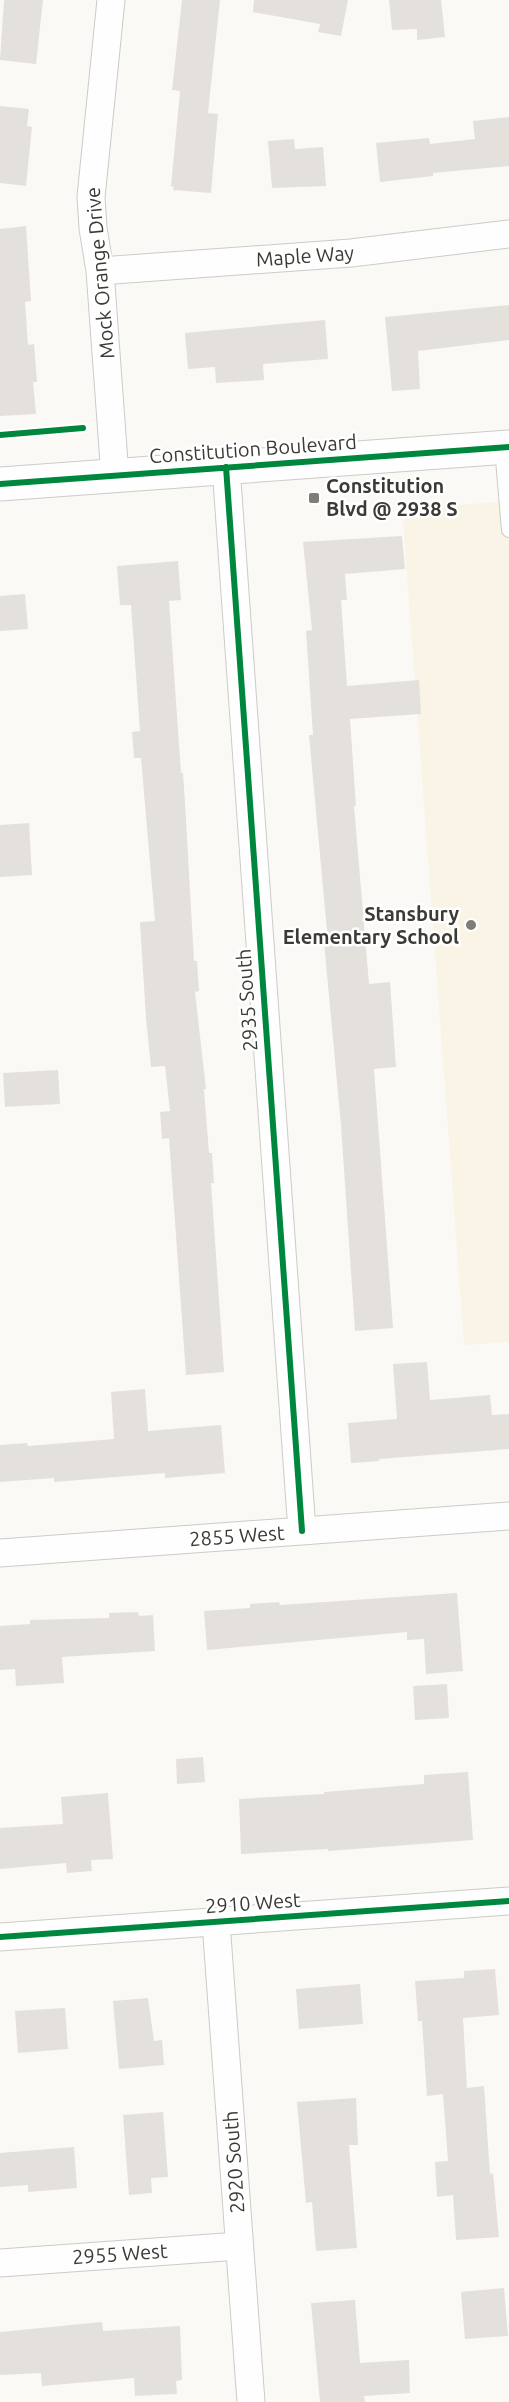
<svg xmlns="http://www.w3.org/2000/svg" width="509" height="2402" font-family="Ubuntu,sans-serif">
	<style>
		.built { fill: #faf4e6 }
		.building { fill: #e4e1dd }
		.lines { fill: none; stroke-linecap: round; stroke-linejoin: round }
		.service-casing { stroke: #cdcbc7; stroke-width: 16 }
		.minor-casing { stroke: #cdcbc7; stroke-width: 29 }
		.tertiary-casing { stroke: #cdcbc7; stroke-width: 35 }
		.service { stroke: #fefefe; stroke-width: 14 }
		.minor { stroke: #fefefe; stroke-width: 27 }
		.tertiary { stroke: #fefefe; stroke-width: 33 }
		.cycleway-casing { stroke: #fff; stroke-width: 10 }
		.cycleway { stroke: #00873e; stroke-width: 6 }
		.poi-dot { fill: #7f7d78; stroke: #fff; stroke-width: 2 }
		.labels { text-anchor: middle; stroke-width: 5; stroke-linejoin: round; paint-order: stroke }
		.street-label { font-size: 20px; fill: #3c3a34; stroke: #fff }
		.poi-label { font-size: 20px; font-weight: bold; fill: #3c3a34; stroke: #fff; text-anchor: start }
	</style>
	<rect width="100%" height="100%" fill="#fbf9f5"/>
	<!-- built -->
	<path class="built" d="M509,501V1342L464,1345L402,509Z"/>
	<!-- building -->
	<path class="building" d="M4,0H43L36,64L0,60Z
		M182,0H220L208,113L218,114L211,193L173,190L174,187L171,186L180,91L172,90Z
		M254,0H348L341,36L318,32L320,24L253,12Z
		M389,0H441L445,37L417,40V29L392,30Z
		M0,106L29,109L27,126L32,127L26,186L0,183Z
		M509,117V166L433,173V176L380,182L376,143L429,138L430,144L475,139L473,121Z
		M294,139L295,149L323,147L326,186L272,188L268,141Z
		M26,226L31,301L25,302L28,345L34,344L37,382H33L36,414L0,416V229Z
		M509,305V340L418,351L420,389L392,391L385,317Z
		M325,320L328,359L263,364L264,380L216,383L215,367L188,369L185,333Z
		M402,536L405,569L345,574L347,600H341L347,686L419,680L421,714L350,719L356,806H354L369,984L390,982L396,1067L374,1069L393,1328L355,1331L341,1125L324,942H328L309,735H313L306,631L312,630L303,542Z
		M178,561L181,600L169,601L181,773H183L185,802L194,961H197L199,991L195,992L206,1089H204L209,1153H212L214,1183H211L224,1372L186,1375L169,1138L162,1139L160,1112L170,1111L165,1066L151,1067L146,1018L140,922L155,921L141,758H134L132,732L140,731L131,605H120L117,566Z
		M25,594L28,629L0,631V596Z
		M29,823L32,875L0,877V825Z
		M58,1070L60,1104L5,1107L3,1073Z
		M427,1362L430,1400L490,1395L492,1415L509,1414V1449L379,1459V1461L351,1463L348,1423L397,1419L393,1364Z
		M145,1389L148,1431L221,1425L225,1473L165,1478V1473L54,1482V1478L0,1482V1445L27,1443L28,1446L114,1439L111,1392Z
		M457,1593L463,1671L426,1674L424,1639L407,1640V1632L207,1650L204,1611L250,1608V1604L279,1602L280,1605Z
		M138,1612L139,1616L153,1615L155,1651L62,1657L64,1683L16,1686L15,1669L0,1670V1626L30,1624V1620L109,1618V1613Z
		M447,1684L449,1718L415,1720L413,1686Z
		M203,1757L205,1782L177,1784L176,1759Z
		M468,1772L473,1840L328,1851V1849L241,1854L239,1799L324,1794V1792L424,1784V1775Z
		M108,1793L113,1859L91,1860L92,1871L67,1873L66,1863L0,1869V1828L63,1824L61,1797Z
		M495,1969L499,2015L463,2018L467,2088L484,2086L490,2174L493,2173L499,2237L456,2240L453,2195L437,2197L435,2162L448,2161L443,2094L427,2096L422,2021H418L415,1981L464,1978V1971Z
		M360,1984L363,2024L299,2029L296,1989Z
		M148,1998L154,2041L162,2040L164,2065L119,2069L113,2001Z
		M65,2008L68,2049L18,2053L15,2011Z
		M356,2098L358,2145H349L357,2248L316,2251L312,2202L306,2203L297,2102Z
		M163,2112L168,2177L151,2178L152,2193L129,2195L123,2115Z
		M74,2147L77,2188L28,2192V2185L0,2187V2153Z
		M504,2288L508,2336L465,2339L461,2292Z
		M355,2300L360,2363L409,2360L410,2393L364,2396L365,2402H320L311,2303Z
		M102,2322L103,2331L180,2326L182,2380L176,2381L177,2394L135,2396L134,2378L42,2386L41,2373L0,2375V2332Z"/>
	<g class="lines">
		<defs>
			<path id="service" d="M502,447L509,530"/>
			<path id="minor" d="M111,0L91,197L93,228L100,271L115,476
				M100,271L351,253L509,234
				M226,467L302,1531
				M0,1553L509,1516
				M216,1922L251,2402
				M0,1937L509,1901
				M0,2263L239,2246"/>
			<path id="tertiary" d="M0,484L509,447"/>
		</defs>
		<!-- service casing -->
		<use href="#service" class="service-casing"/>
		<!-- minor casing -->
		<use href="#minor" class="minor-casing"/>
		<!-- tertiary casing -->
		<use href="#tertiary" class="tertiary-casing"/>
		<!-- service -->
		<use href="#service" class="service"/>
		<!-- minor -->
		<use href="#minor" class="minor"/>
		<!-- tertiary -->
		<use href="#tertiary" class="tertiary"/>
		<defs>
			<path id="cycleway" d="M0,435L83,428
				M226,467L302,1531
				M0,484L509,447
				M0,1937L509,1901"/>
		</defs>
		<!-- cycleway casing -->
		<use href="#cycleway" class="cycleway-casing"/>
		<!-- cycleway -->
		<use href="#cycleway" class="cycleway"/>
	</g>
	<!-- markers -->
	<g class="poi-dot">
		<rect x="308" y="492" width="12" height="12" rx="3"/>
		<circle cx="471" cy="925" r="6"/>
	</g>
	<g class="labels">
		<!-- street labels -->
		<g class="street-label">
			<text transform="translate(305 256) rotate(-4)" y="7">Maple Way</text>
			<text transform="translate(100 273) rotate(-95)" y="7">Mock Orange Drive</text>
			<text transform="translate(253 449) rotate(-4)" y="7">Constitution Boulevard</text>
			<text transform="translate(247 1000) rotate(-94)" y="7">2935 South</text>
			<text transform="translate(237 1536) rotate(-4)" y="7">2855 West</text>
			<text transform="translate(253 1903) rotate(-4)" y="7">2910 West</text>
			<text transform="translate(234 2162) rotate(-94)" y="7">2920 South</text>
			<text transform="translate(120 2254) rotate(-4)" y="7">2955 West</text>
		</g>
		<!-- poi labels -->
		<g class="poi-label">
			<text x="326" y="493">Constitution<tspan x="326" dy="23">Blvd @ 2938 S</tspan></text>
			<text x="459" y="921" text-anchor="end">Stansbury<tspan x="459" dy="23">Elementary School</tspan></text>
		</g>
	</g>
</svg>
